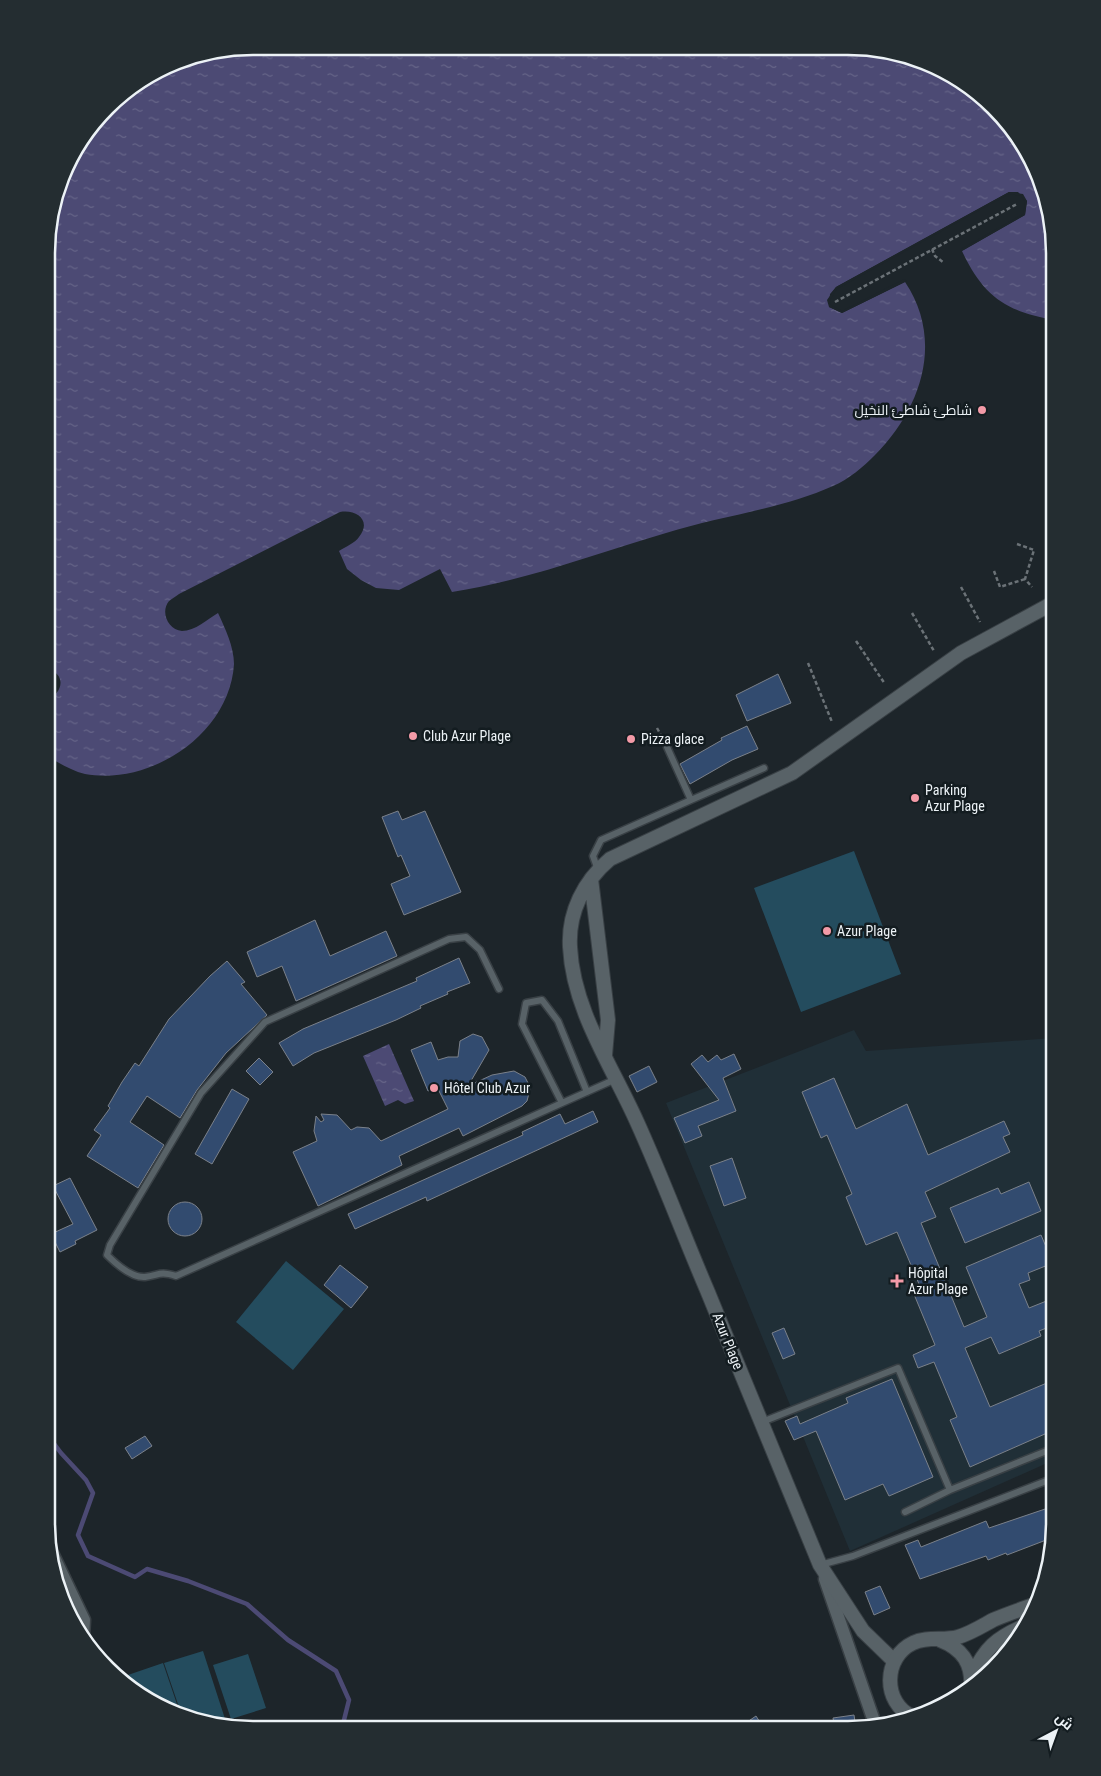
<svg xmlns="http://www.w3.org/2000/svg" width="1101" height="1776" font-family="'Roboto Condensed',Cairo,sans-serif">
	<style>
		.built { fill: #202f37 }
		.green { fill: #244c5e }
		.water { fill: url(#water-ripples) }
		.pier { fill: #1d252a }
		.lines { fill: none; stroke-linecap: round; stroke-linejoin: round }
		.stream { stroke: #4c4a74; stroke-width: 4.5 }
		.building { fill: #324b6f; stroke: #7b818a }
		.service-casing { stroke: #394045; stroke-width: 9 }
		.minor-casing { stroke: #394045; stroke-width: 15 }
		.tertiary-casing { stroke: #394045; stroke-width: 16 }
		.secondary-casing { stroke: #394045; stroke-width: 16 }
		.path { stroke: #6b7277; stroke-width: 2.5; stroke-dasharray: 4 2.5; stroke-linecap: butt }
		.service { stroke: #586267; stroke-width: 6 }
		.minor { stroke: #586267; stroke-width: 12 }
		.tertiary { stroke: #586267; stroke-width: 14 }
		.secondary { stroke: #586267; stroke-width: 14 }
		.poi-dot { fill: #f39aa7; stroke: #131c20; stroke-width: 2 }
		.labels { text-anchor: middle; stroke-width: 5; stroke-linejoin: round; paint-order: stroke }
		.poi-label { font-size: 14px; fill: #ecf2f6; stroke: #131c20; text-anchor: start }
		.street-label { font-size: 14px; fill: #ecf2f6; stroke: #131c20 }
		.rim { fill: none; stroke: #ecf2f6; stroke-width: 2.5 }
	</style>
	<defs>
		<pattern id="water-ripples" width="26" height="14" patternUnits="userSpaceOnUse" patternTransform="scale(1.25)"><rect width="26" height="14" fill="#4c4a74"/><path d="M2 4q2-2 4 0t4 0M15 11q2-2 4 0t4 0" fill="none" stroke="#666588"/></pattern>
	</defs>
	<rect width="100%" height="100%" fill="#1d252a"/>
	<!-- built -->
	<path class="built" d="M854,1030L866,1051L1054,1038V1460L850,1551L666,1103Z"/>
	<!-- green -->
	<path class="green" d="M854,851L901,974L801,1012L754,888Z
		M286,1261L344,1309L293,1370L236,1322Z
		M203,1651L227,1725L222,1727L182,1716L164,1663Z
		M248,1654L266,1708L231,1719L213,1665Z
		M163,1663L181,1716L129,1688L125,1676Z"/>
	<!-- water -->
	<path class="water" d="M253,46L875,48L927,62L974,89L1012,127L1039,174L1055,253V320C1006,312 983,296 962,251L1025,215L1027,201L1018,192H1009L836,287L830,294L829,307L842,313L905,282C944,340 922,408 875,455C863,467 849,479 833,486C782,509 720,516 666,533C598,553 521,582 452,592L440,569L399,590L376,588L361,580L347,569L339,551C345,547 355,543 359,537C372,521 357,509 340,512L179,594C176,596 172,599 169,601C160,612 168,630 182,631C195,631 208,619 218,613C225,628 234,647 234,664C230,733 152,786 85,774C72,771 59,763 47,756V701C63,692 67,675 47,668L48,226L68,161L117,98L174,62Z
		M389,1044L414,1101L405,1104L398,1100L385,1106L363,1056Z"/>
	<!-- pier -->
	<path class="pier" d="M1009,192L1023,194L1027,201L1025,215L960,252L961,249L1023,214L1025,202L1021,196L1009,194L837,289L830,300L831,305L842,311L904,279L907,281L842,313L829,307L827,300L836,287Z"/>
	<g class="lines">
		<!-- stream -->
		<path class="stream" d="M46,1433L61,1453L86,1480L93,1493L78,1535L88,1556L135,1577L147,1569L188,1581L247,1604L288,1640L336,1671L349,1700L342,1728"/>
	</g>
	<!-- building -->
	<path class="building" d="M778,674L791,703L747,721L736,695Z
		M747,726L758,749L732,760L690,784L680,764L722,740L721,738Z
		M398,811L402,820L425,811L461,892L404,915L391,884L410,876L401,855L398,857L382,817Z
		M315,920L330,956L386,931L397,956L296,1001L282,966L257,977L247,952Z
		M459,958L470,983L447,992L448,994L420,1006L421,1008L396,1020L314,1053L293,1066L279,1043L303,1029L417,981L416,978Z
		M227,961L245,982L241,984L267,1015L226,1053L197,1090L180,1118L147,1096L130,1122L164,1145L138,1188L87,1156L101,1135L94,1130L110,1108L108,1106L122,1082L135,1063L139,1066L169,1019L210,976Z
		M473,1034L482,1037L489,1050L468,1086L492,1075L514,1071L525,1077L528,1083L530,1089L527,1101L522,1106L463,1136L459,1128L399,1156L402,1165L318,1206L293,1152L317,1141L314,1131L316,1116L321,1122L324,1120L321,1114L337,1115L351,1130L357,1127L369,1128L381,1141L448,1109L437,1087L428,1091L411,1050L431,1042L438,1060L448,1057H458L460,1041Z
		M734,1054L741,1069L723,1078L736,1111L698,1126L702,1136L685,1143L674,1118L719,1100L691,1064L702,1055L708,1062L717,1055L721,1060Z
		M259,1058L273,1072L260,1085L246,1071Z
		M649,1066L657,1082L637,1092L629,1076Z
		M834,1078L856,1129L907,1104L928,1155L1004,1121L1010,1134L1003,1137L1010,1152L925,1192L936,1217L921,1223L964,1327L987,1317L966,1267L1041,1235L1053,1263L1028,1273L1030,1280L1019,1284L1029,1308L1054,1298V1325L1039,1331L1041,1336L999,1354L991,1337L965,1348L990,1407L1054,1380V1430L970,1467L950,1420L957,1417L934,1362L918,1368L913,1355L935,1345L911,1287L919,1284L897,1232L866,1245L846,1197L852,1194L827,1135L821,1138L802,1092Z
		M232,1089L249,1099L212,1164L195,1154Z
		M593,1111L598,1122L427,1201L426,1197L355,1229L348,1214L523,1135L522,1132L560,1114L565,1124Z
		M732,1158L746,1198L724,1206L710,1166Z
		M70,1178L97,1230L75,1241L76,1244L60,1252L51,1234L73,1224L53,1186Z
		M1029,1182L1041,1211L965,1243L950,1208L998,1188L1001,1194Z
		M168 1219a17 17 0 1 1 34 0a17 17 0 1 1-34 0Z
		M340,1265L368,1287L351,1308L324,1285Z
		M784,1328L795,1354L783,1359L772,1333Z
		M892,1379L933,1477L889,1496L883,1484L845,1500L816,1431L794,1440L785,1421L797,1416L800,1424L848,1403L846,1398Z
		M145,1436L152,1446L132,1459L125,1448Z
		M1054,1506V1537L1007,1555L1006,1553L988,1560L986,1556L920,1579L905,1545L918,1540L921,1547L986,1521L989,1528Z
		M880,1586L890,1608L874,1615L865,1592Z
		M854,1715L856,1728L835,1730L833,1718Z
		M756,1716L765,1730L737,1729Z"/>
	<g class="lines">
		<defs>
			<path id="service" d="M1054,604L1055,666
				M691,800L764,768
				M598,870L593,856L601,840L691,800L667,747
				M499,989L480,950L466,937L449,939L265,1022L201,1093L110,1245L107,1255C116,1264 131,1278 145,1277C160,1275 159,1271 176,1276L562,1103L522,1024L526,1003L542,1000L558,1021L587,1092
				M562,1103L616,1079
				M762,1422L898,1368L950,1490
				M905,1512L950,1490L1054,1448
				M820,1565L853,1556L1054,1478"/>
			<path id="minor" d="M53,1555L84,1620L83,1638
				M825,1579L875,1724"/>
			<path id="tertiary" d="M591,879L608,1020L605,1055
				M894,1661L863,1631L820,1565C783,1473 744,1382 707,1290C683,1234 662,1177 637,1122C612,1066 573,1010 570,947C568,912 584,881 610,859L792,773L961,653L1055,602"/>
			<path id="secondary" d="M940,1640C963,1649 973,1664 971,1689
				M972,1676C985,1648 996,1638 1024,1626
				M913,1717C882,1703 883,1657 913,1643C927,1636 944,1641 958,1637C971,1633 982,1626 993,1620C1007,1614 1022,1609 1036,1604"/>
		</defs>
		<!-- service casing -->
		<use href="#service" class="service-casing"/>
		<!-- minor casing -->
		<use href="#minor" class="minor-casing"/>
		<!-- tertiary casing -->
		<use href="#tertiary" class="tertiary-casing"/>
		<!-- secondary casing -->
		<use href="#secondary" class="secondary-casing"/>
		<!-- path -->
		<path class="path" d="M932,249L935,256L943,262
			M835,302L1017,204
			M1017,544L1034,550L1025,579L1032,587
			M994,571L1000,587L1025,579
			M961,587L980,622
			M912,613L934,651
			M856,641L885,684
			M808,663L832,722
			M657,728L663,739"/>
		<!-- service -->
		<use href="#service" class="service"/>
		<!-- minor -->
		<use href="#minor" class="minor"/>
		<!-- tertiary -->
		<use href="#tertiary" class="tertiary"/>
		<!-- secondary -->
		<use href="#secondary" class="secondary"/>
	</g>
	<!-- markers -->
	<g class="poi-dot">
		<circle cx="982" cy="410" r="5"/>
		<circle cx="413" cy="736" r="5"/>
		<circle cx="631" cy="739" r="5"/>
		<circle cx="915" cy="798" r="5"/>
		<circle cx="827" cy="931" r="5"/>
		<circle cx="434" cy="1088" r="5"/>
		<path d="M894.5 1273.5h5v5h5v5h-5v5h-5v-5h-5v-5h5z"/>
	</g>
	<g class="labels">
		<!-- poi labels -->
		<g class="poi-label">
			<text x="972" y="415" text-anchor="end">شاطئ شاطئ النخيل</text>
			<text x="423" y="741">Club Azur Plage</text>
			<text x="641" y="744">Pizza glace</text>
			<text x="925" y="795">Parking<tspan x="925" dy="16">Azur Plage</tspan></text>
			<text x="837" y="936">Azur Plage</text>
			<text x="444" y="1093">Hôtel Club Azur</text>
			<text x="908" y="1278">Hôpital<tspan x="908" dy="16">Azur Plage</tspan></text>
		</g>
		<!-- street labels -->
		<g class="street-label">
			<text transform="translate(728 1341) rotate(68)" y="5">Azur Plage</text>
		</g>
	</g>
	<!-- crop -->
	<path d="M0 0H1101V1776H0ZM253 55H848A198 198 0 0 1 1046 253V1523A198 198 0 0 1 848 1721H253A198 198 0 0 1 55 1523V253A198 198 0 0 1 253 55Z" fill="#242d31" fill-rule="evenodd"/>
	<path class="rim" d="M253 55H848A198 198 0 0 1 1046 253V1523A198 198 0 0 1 848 1721H253A198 198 0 0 1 55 1523V253A198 198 0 0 1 253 55Z"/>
	<!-- north arrow -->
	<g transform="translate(1056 1731) rotate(41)" stroke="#131c20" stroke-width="4" paint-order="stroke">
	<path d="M0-4L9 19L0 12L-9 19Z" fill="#ecf2f6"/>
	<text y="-8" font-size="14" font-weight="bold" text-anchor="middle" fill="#ecf2f6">ش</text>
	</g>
</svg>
